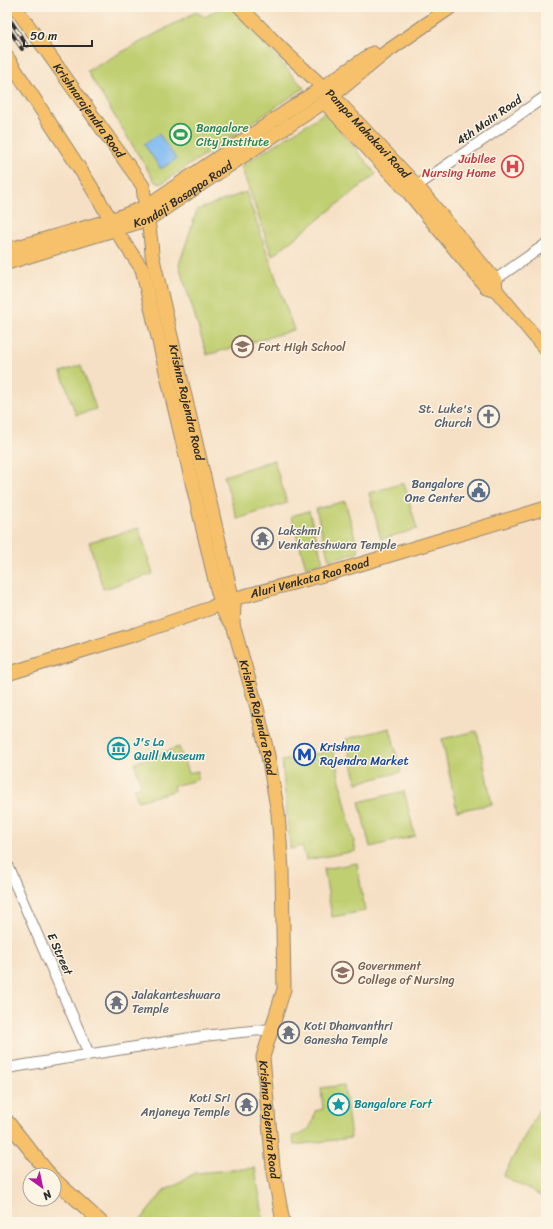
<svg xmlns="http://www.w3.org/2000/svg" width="553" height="1229" font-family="Sriracha,sans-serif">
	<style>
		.green { fill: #c0cf71; stroke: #767d4e }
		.water { fill: #83bbf3; stroke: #57738f }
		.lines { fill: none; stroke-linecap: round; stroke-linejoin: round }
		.minor-casing { stroke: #908678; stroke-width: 12 }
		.major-casing { stroke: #908678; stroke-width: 15 }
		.minor { stroke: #fff; stroke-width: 10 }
		.major { stroke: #f6c16b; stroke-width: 13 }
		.rail-casing { stroke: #2b2b2b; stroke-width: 4 }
		.rail { stroke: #fcf5e5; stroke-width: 2.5; stroke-dasharray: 8; stroke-linecap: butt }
		.labels { text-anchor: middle; stroke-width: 3; stroke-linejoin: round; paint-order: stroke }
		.street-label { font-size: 12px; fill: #2b2b2b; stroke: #fcf5e5 }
		.leisure-label { font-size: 12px; fill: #27864d; stroke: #fcf5e5; text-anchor: start }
		.health-label { font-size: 12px; fill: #be3a42; stroke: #fcf5e5; text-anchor: end }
		.education-label { font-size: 12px; fill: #785e54; stroke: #fcf5e5; text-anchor: start }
		.worship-label { font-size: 12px; fill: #5b616d; stroke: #fcf5e5; text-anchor: start }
		.service-label { font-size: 12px; fill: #4e5e75; stroke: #fcf5e5; text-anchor: end }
		.culture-label { font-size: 12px; fill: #0d838f; stroke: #fcf5e5; text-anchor: start }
		.transit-label { font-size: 12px; fill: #164399; stroke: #fcf5e5; text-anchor: start }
	</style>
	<rect width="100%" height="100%" fill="#fcf5e5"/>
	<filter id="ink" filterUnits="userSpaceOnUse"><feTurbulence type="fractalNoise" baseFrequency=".025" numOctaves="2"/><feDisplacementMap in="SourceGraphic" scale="8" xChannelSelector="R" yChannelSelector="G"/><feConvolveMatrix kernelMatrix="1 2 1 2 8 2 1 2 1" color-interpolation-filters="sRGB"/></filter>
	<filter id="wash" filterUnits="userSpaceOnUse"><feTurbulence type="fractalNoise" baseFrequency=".012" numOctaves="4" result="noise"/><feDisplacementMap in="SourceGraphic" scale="16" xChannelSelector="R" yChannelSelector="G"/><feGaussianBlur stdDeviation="0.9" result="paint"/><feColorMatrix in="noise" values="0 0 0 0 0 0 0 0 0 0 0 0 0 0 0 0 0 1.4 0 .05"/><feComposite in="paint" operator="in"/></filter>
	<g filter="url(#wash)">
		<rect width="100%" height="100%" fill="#f6e0c5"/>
		<!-- green -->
		<path class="green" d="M221,7H232L304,88L161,184L155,182L87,71L196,12L205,17Z
			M326,112L376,174L272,256L241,166Z
			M246,192L294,330L207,355L179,265L197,210Z
			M81,365L96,409L76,415L61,372Z
			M274,460L287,503L237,519L224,476Z
			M404,483L417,529L381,539L369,493Z
			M345,501L359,552L329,560L316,509Z
			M309,511L323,562L306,567L291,516Z
			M139,528L153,574L103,589L89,542Z
			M390,728L401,772L357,783L346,739Z
			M477,731L492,804L457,811L442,739Z
			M179,747L188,773L198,771L197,780L173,786L174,791L138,801L134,788L141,786L135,763Z
			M333,750L356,851L306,860L302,846L290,849L282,761Z
			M404,791L415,836L370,847L359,802Z
			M357,863L365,911L332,917L324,869Z
			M344,1085L351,1138L294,1145L293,1136C309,1134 313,1125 315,1111L323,1109L321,1088Z
			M546,1097V1199L503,1176Z
			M255,1168L264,1222H139L164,1191L195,1173Z"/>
		<!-- water -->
		<path class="water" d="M159,134L176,159L161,169L144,144Z"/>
	</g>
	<g filter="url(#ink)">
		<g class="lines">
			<defs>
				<path id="minor" d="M411,190L546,96
					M489,284L546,244
					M7,865L89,1054
					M7,1068L203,1036L271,1029"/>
				<g id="major">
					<path id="s1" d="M15,7L143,186C145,209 151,231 152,255L234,605L233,625L257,708L268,756L278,813L282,870L284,989L263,1057L273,1167L283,1222"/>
					<path id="s2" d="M240,7L286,53L333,96L417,186L495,280L496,290"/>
					<path d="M7,57L89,183L111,220L116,231L142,269L217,589L224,613L233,625"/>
					<path d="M324,102L408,192L486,287L496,290L546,350"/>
					<path d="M7,250L111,220L145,207L373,53"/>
					<path id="s3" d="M7,263L149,219L324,102L340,90L385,53L451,7"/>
					<path id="s4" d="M7,674L136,634L211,608L221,602L331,573L546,508"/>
					<path d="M7,1121L50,1175"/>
					<path d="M54,1179L101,1222"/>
				</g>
			</defs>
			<!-- minor casing -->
			<use href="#minor" class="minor-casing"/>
			<!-- major casing -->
			<use href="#major" class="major-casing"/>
			<!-- minor -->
			<use href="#minor" class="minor"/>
			<!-- major -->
			<use href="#major" class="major"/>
			<defs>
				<path id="rail" d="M7,15L27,46
					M7,26L22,49"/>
			</defs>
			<!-- rail casing -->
			<use href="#rail" class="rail-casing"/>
			<!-- rail -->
			<use href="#rail" class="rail"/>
		</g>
	</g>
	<!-- icons -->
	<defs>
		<symbol id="stadium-ring" viewBox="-11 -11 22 22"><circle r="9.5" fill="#fcf5e5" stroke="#2e9e5b" stroke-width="1.5"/><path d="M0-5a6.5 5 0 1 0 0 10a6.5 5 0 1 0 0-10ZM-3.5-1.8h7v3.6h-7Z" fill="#2e9e5b"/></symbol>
		<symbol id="hospital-ring" viewBox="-11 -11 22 22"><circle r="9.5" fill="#fcf5e5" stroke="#e0444e" stroke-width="1.5"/><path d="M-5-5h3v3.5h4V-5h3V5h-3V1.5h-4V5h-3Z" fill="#e0444e"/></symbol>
		<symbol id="school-ring" viewBox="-11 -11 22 22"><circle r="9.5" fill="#fcf5e5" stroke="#8d6e63" stroke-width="1.5"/><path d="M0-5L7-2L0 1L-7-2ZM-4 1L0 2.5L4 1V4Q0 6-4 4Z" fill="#8d6e63"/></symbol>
		<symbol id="church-ring" viewBox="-11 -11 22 22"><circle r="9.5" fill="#fcf5e5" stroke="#6b7280" stroke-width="1.5"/><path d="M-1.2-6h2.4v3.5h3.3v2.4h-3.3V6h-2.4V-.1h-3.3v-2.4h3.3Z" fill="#6b7280"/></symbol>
		<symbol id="civic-ring" viewBox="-11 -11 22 22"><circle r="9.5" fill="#fcf5e5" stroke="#5c6f8a" stroke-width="1.5"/><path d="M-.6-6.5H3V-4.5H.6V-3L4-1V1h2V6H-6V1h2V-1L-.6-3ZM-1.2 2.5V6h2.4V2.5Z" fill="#5c6f8a"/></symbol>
		<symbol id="temple-ring" viewBox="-11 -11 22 22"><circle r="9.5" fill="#fcf5e5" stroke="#6b7280" stroke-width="1.5"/><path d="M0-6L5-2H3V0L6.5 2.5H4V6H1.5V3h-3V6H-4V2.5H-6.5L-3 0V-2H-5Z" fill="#6b7280"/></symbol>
		<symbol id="museum-ring" viewBox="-11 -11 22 22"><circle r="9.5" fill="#fcf5e5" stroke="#0f9aa8" stroke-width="1.5"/><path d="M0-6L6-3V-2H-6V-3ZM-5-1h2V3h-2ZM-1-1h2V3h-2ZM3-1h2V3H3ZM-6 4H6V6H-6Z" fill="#0f9aa8"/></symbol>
		<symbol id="metro-ring" viewBox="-11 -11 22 22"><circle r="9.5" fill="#fcf5e5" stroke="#1a4fb4" stroke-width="1.5"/><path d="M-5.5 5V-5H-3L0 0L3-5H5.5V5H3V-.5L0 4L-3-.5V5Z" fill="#1a4fb4"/></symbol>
		<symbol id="university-ring" viewBox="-11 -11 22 22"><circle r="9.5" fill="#fcf5e5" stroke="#8d6e63" stroke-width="1.5"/><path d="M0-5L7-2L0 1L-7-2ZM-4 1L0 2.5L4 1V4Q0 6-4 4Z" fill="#8d6e63"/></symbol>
		<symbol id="sight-ring" viewBox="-11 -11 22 22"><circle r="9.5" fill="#fcf5e5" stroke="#0f9aa8" stroke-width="1.5"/><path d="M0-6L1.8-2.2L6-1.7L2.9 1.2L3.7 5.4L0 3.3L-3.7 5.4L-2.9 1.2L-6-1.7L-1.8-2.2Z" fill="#0f9aa8"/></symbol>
	</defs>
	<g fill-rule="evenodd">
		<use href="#stadium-ring" x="168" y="122" width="25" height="25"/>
		<use href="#hospital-ring" x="500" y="154" width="25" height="25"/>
		<use href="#school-ring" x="230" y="334" width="25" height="25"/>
		<use href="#church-ring" x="476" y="404" width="25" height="25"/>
		<use href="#civic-ring" x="466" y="478" width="25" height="25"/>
		<use href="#temple-ring" x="250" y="526" width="25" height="25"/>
		<use href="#museum-ring" x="106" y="736" width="25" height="25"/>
		<use href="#metro-ring" x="292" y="742" width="25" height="25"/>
		<use href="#university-ring" x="330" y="960" width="25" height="25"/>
		<use href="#temple-ring" x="104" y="990" width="25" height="25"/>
		<use href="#temple-ring" x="276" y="1020" width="25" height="25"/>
		<use href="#sight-ring" x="326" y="1092" width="25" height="25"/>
		<use href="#temple-ring" x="234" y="1092" width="25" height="25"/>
	</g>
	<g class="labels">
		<!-- street labels -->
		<g class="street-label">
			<text dy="4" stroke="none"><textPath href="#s1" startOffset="127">Krishnarajendra Road</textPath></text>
			<text transform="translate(489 120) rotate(-35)" y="4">4th Main Road</text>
			<text dy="4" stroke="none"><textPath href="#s2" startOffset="180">Pampa Mahakavi Road</textPath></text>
			<text dy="4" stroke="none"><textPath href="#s3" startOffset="190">Kondaji Basappa Road</textPath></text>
			<text dy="4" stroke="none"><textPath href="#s1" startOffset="441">Krishna Rajendra Road</textPath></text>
			<text dy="4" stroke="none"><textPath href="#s4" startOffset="318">Aluri Venkata Rao Road</textPath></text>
			<text dy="4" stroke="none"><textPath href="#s1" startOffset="765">Krishna Rajendra Road</textPath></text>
			<text transform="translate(60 954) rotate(66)" y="4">E Street</text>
			<text dy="4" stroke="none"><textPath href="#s1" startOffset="1173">Krishna Rajendra Road</textPath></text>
		</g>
		<!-- leisure labels -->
		<g class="leisure-label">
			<text x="196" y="132">Bangalore<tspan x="196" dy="14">City Institute</tspan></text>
		</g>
		<!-- health labels -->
		<g class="health-label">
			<text x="496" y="163">Jubilee<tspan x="496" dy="14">Nursing Home</tspan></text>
		</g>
		<!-- education labels -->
		<g class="education-label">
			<text x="258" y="351">Fort High School</text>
			<text x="358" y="970">Government<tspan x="358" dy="14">College of Nursing</tspan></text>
		</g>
		<!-- worship labels -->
		<g class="worship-label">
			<text x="472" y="413" text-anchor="end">St. Luke's<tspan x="472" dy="14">Church</tspan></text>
			<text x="278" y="535">Lakshmi<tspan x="278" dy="14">Venkateshwara Temple</tspan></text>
			<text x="132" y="999">Jalakanteshwara<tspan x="132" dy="14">Temple</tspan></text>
			<text x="304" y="1030">Koti Dhanvanthri<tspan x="304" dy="14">Ganesha Temple</tspan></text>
			<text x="230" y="1102" text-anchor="end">Koti Sri<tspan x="230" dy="14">Anjaneya Temple</tspan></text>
		</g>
		<!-- service labels -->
		<g class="service-label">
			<text x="464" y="488">Bangalore<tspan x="464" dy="14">One Center</tspan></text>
		</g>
		<!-- culture labels -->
		<g class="culture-label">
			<text x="134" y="746">J's La<tspan x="134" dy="14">Quill Museum</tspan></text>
			<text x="354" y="1108">Bangalore Fort</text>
		</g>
		<!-- transit labels -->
		<g class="transit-label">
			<text x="320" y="751">Krishna<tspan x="320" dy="14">Rajendra Market</tspan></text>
		</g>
	</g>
	<!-- margin -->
	<rect width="553" height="1229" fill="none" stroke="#fcf5e5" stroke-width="24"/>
	<!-- north arrow -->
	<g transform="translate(42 1187) rotate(147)"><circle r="19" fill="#fcf5e5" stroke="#a8a49b"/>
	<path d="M0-3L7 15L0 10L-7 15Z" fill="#b5179e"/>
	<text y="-6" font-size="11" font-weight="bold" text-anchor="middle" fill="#2b2b2b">N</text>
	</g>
	<!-- scale -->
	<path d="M24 40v6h68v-6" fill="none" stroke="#2b2b2b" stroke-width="2"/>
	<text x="30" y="40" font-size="12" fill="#2b2b2b" stroke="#fcf5e5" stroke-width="3" paint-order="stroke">50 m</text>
</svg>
